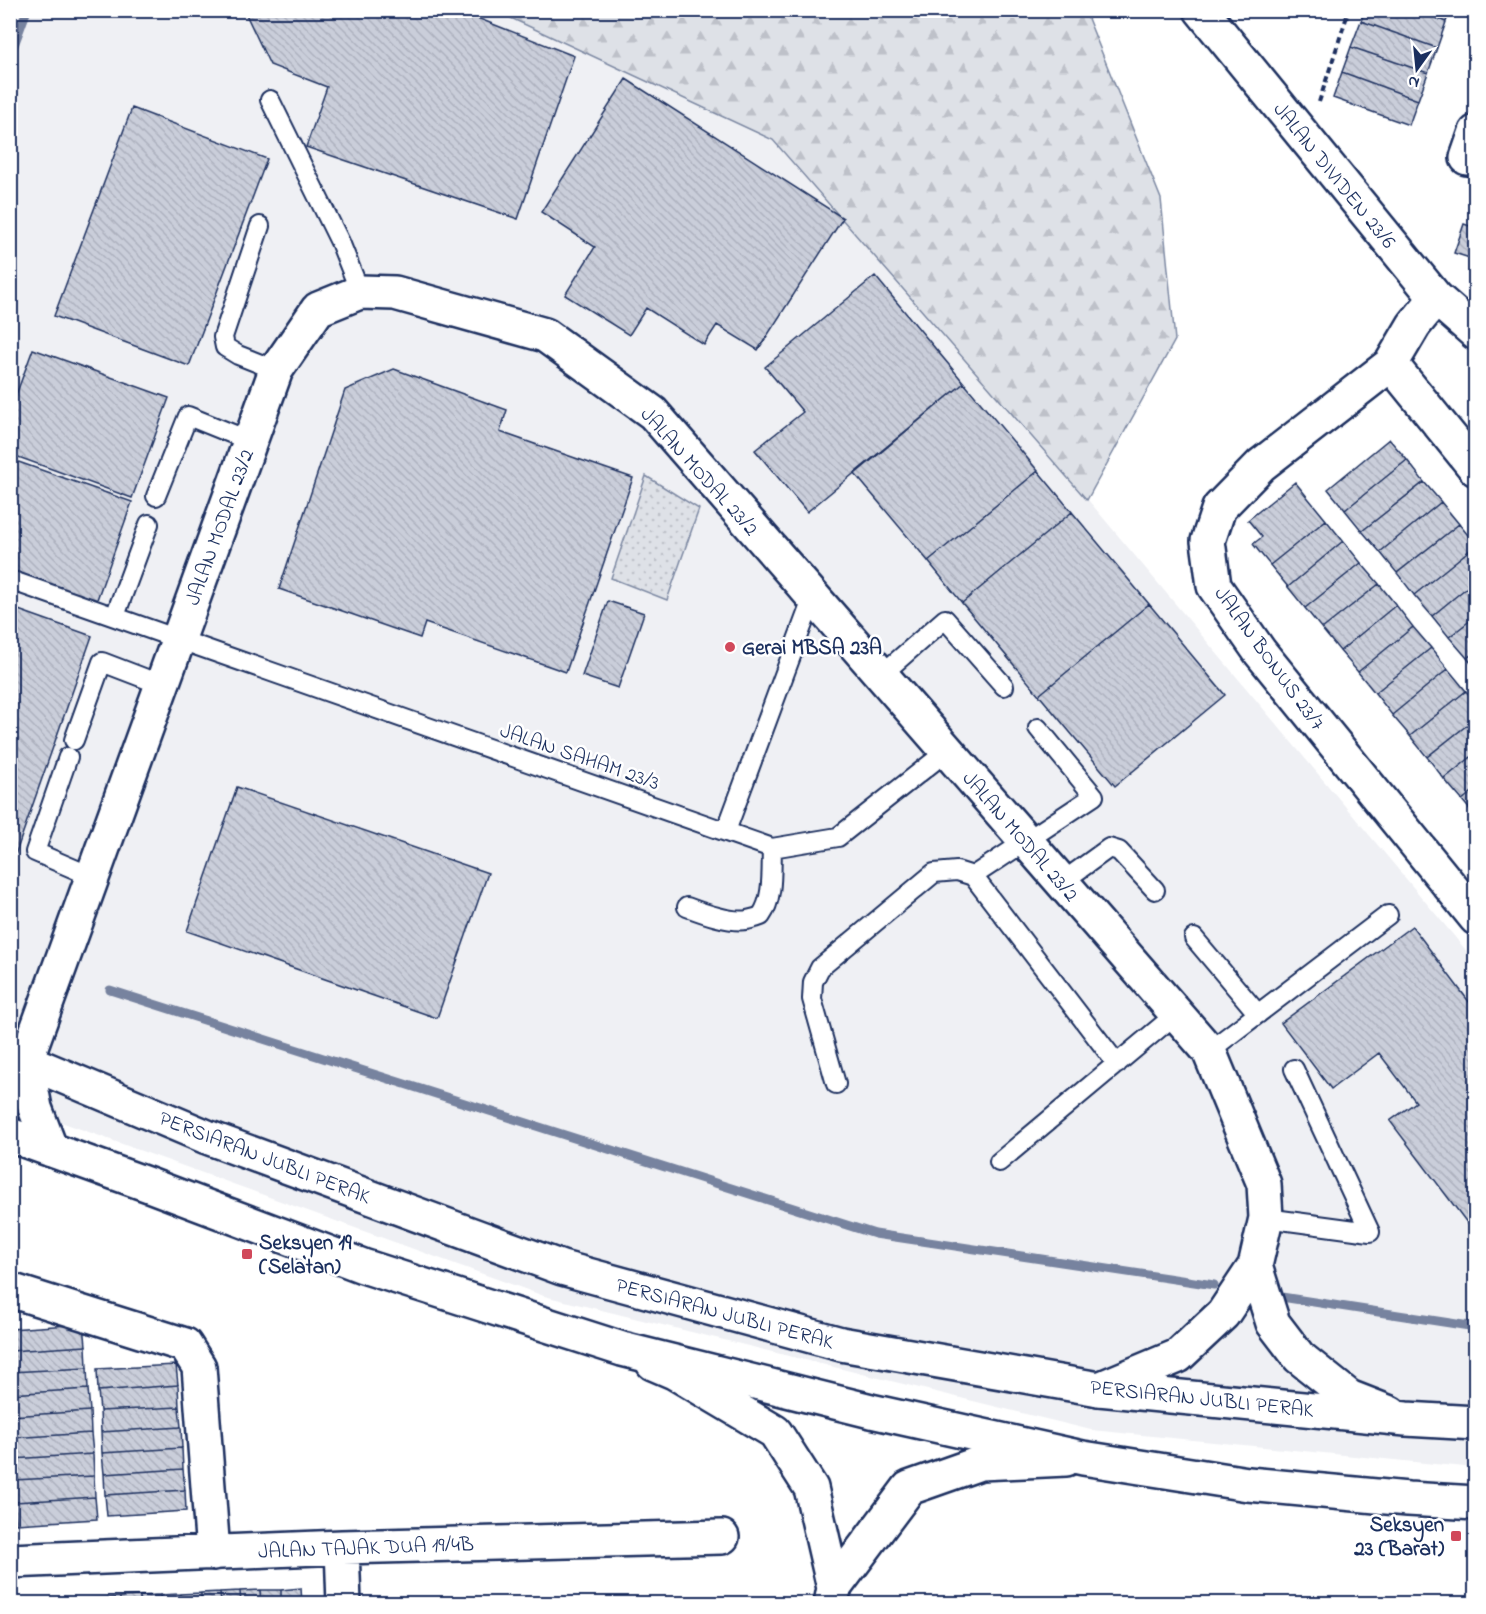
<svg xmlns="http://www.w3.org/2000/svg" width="1486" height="1614" font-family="'Indie Flower',sans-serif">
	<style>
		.built { fill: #eff0f4 }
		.grass { fill: url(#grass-dots); stroke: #7c88a2; stroke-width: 1.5 }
		.forest { fill: url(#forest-firs); stroke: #7c88a2; stroke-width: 1.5 }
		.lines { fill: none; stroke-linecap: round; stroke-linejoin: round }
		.stream { stroke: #77839f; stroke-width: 9 }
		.building { fill: url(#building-back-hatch); stroke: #1b2f5e; stroke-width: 1.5 }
		.lane-casing { stroke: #1b2f5e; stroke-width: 22 }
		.street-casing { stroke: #1b2f5e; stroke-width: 38 }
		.secondary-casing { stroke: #1b2f5e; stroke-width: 38 }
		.primary-casing { stroke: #1b2f5e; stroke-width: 38 }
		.path { stroke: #1b2f5e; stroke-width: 4; stroke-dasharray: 6 4.5; stroke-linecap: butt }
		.lane { stroke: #fff; stroke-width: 18 }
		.street { stroke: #fff; stroke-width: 33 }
		.secondary { stroke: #fff; stroke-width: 33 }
		.primary { stroke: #fff; stroke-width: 33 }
		.poi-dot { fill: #d1495b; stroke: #fff; stroke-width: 2 }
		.labels { text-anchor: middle; stroke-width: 5; stroke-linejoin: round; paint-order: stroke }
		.street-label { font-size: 21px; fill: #1b2f5e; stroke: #fff }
		.poi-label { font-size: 21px; font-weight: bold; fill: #1b2f5e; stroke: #fff; text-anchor: start }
	</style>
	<defs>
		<pattern id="grass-dots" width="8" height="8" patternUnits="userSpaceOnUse" patternTransform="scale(1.5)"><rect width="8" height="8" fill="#dee1e7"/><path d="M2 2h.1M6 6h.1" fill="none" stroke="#bec1c9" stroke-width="1.8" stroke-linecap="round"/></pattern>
		<pattern id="forest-firs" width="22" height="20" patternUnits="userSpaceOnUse" patternTransform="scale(1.5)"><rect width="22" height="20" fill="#dee1e7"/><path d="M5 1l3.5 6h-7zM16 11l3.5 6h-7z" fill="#bec1c9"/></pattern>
		<pattern id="building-back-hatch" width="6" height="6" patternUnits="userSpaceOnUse" patternTransform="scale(1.5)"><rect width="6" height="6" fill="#caceda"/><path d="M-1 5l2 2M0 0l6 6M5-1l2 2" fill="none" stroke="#adb1be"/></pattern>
	</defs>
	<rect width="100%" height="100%" fill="#fff"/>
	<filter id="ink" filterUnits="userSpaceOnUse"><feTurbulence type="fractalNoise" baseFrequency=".0167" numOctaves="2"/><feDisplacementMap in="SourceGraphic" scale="12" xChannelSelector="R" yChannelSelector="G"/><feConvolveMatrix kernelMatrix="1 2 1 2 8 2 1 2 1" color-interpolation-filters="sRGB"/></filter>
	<g filter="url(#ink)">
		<!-- built -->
		<path class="built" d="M10,11H496L773,140L891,265L1475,961V1468L1091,1430L544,1296L11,1104Z"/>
		<!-- grass -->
		<path class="grass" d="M646,476L699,509L667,600L611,578Z"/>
		<!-- forest -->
		<path class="forest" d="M496,11H1085L1161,199L1175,340L1087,500L773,140Z"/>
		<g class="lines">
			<!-- stream -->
			<path class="stream" d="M10,56L27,10
				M110,990L875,1234L1214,1285
				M1275,1296L1476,1327"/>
		</g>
		<!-- building -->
		<path class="building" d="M244,10H457L574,56L518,219L306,147L327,87L270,65Z
			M1365,10H1414L1446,22L1437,48L1361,21Z
			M1414,10H1450L1446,22Z
			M1361,21L1437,48L1428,73L1351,47Z
			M1351,47L1428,73L1418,100L1342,72Z
			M1342,72L1418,100L1409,125L1333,98Z
			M626,79L843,218L758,350L717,325L704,345L646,308L629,335L565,295L595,247L541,212Z
			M132,108L267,159L189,366L54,316Z
			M1464,224L1476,228V260L1454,253Z
			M875,276L964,383L807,512L755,450L803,412L765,367Z
			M33,349L169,398L132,498L10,454V411Z
			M394,369L507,410L500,432L633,478L566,672L425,623L420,638L279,589L345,390Z
			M964,383L1038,471L928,561L855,474Z
			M1389,439L1407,460L1345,510L1328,489Z
			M10,459L132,502L95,605L10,575Z
			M1407,460L1424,482L1362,531L1345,510Z
			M1038,471L1072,512L962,603L928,561Z
			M1295,482L1326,520L1270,565L1253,544L1262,537L1248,520Z
			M1424,482L1441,502L1380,552L1362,531Z
			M1441,502L1459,524L1397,573L1380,552Z
			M1072,512L1149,604L1039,695L962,603Z
			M1326,520L1343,541L1288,587L1270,565Z
			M1459,524L1476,545L1414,595L1397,573Z
			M1343,541L1361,563L1305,608L1288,587Z
			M1476,545V580L1432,616L1414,595Z
			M1361,563L1379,584L1322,629L1305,608Z
			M1476,580V616L1449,637L1432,616Z
			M1379,584L1396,605L1340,651L1322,629Z
			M608,601L644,613L618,688L582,676Z
			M1149,604L1225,695L1115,786L1039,695Z
			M1396,605L1413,627L1358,672L1340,651Z
			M10,607L92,636L13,861L10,860Z
			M1476,616V651L1467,658L1449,637Z
			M1413,627L1431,648L1375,693L1358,672Z
			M1431,648L1448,669L1392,715L1375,693Z
			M1476,651V669L1467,658Z
			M1448,669L1466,691L1410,736L1392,715Z
			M1466,691L1476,703V718L1427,757L1410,736Z
			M1476,718V753L1444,779L1427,757Z
			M1476,753V789L1462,800L1444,779Z
			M237,787L488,873L437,1018L187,931Z
			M1476,789V817L1462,800Z
			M1412,926L1476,1011V1225L1471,1228L1390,1121L1416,1102L1379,1053L1331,1089L1281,1023Z
			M84,1324L86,1346L10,1351V1329Z
			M86,1346L87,1368L10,1372V1351Z
			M176,1365L178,1385L98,1391L97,1369Z
			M87,1368L88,1389L10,1394V1372Z
			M178,1385L179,1407L100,1411L98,1391Z
			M88,1389L90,1411L10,1416V1394Z
			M179,1407L181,1427L101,1432L100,1411Z
			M90,1411L91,1433L11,1438L10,1416Z
			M181,1427L182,1448L102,1453L101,1432Z
			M91,1433L93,1454L12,1459L11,1438Z
			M182,1448L183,1469L104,1474L102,1453Z
			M93,1454L94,1476L13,1480L12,1459Z
			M183,1469L185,1490L105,1495L104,1474Z
			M94,1476L95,1497L15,1502L13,1480Z
			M185,1490L186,1511L107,1516L105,1495Z
			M95,1497L97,1519L16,1524L15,1502Z
			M301,1588L302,1604H281V1590Z
			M260,1590L261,1604H241L240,1591Z
			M260,1590H281V1604H261Z
			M240,1591L241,1604H221L220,1592Z
			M220,1592L221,1604H201V1593Z
			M201,1593V1604H181L180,1594Z
			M180,1594L181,1604H161L160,1595Z
			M160,1595L161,1604H140V1596Z
			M140,1596V1604H120V1597Z
			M120,1597V1604H101L100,1598Z
			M100,1598L101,1604H80V1599Z
			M80,1599V1604H60V1600Z
			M60,1600V1604H40V1601Z"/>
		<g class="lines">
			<defs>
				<path id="lane" d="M270,100L340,242L360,292
					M260,226L223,337L225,347L238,355L276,370
					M156,496L188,416L250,441
					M10,580L772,848L838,837L947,751
					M115,616L149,524
					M881,675L945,619L1004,686
					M74,740L102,662L162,685
					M68,757L35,852L93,877
					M726,831L813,597
					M973,876L1094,796L1038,728
					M1062,882L1109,848L1119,851L1155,890
					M687,907C703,913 730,923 747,920C751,919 756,918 761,916C774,898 771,870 772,848
					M1194,938L1258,1014
					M1209,1051L1388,915
					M1294,1069L1370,1232
					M836,1084L812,999L813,982L820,968L934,873L957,871L973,876L1117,1064
					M999,1162L1176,1014
					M1266,1218L1370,1232"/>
				<path id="street" d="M1467,158L1476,132
					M1436,298L1414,325L1391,364L1261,465L1219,508L1208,541L1214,586L1260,652L1476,918
					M1391,364L1476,469
					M26,1060L276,370L318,309L360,292L395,293L545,335L653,413L1209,1051L1264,1184L1266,1218L1255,1266L1223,1314L1178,1356L1099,1389
					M1255,1266L1273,1323L1299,1357L1349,1397L1390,1413
					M10,1290L185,1345L199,1367L213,1553
					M342,1547L344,1604
					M10,1561L342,1547L722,1537"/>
				<path id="secondary" d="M1201,10L1436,298L1476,333
					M653,1363L674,1372L775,1432L811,1488L834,1588L831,1604
					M834,1588L909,1488L980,1463L1066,1459"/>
				<path id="primary" d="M10,1054L207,1137L562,1268L841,1344L1099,1389L1406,1419L1476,1423
					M26,1060L35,1108L51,1150
					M10,1135L149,1185L363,1266L622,1349L871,1411L1083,1458L1248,1484L1408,1499L1476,1503"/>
			</defs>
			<!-- lane casing -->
			<use href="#lane" class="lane-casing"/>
			<!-- street casing -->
			<use href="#street" class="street-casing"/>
			<!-- secondary casing -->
			<use href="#secondary" class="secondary-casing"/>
			<!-- primary casing -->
			<use href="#primary" class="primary-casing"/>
			<!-- path -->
			<path class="path" d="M1319,102L1349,10"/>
			<!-- lane -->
			<use href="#lane" class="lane"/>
			<!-- street -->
			<use href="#street" class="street"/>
			<!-- secondary -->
			<use href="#secondary" class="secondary"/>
			<!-- primary -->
			<use href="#primary" class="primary"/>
		</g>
	</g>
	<!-- markers -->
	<g class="poi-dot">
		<circle cx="730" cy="647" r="6"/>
		<rect x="241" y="1248" width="12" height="12" rx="3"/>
		<rect x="1450" y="1530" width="12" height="12" rx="3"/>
	</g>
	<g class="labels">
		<!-- street labels -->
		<g class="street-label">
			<text transform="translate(1335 175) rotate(51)" y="7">JALAN DIVIDEN 23/6</text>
			<text transform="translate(700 471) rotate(48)" y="7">JALAN MODAL 23/2</text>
			<text transform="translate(219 527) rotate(-70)" y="7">JALAN MODAL 23/2</text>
			<text transform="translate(1270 658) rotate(54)" y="7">JALAN BONUS 23/7</text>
			<text transform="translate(580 756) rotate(19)" y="7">JALAN SAHAM 23/3</text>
			<text transform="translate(1021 836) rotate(49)" y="7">JALAN MODAL 23/2</text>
			<text transform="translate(265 1157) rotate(21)" y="7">PERSIARAN JUBLI PERAK</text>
			<text transform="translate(725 1313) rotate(15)" y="7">PERSIARAN JUBLI PERAK</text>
			<text transform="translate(1202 1398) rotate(6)" y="7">PERSIARAN JUBLI PERAK</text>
			<text transform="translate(366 1547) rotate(-2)" y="7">JALAN TAJAK DUA 19/4B</text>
		</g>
		<!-- poi labels -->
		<g class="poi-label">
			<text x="742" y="654">Gerai MBSA 23A</text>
			<text x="259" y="1249">Seksyen 19<tspan x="259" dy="24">(Selatan)</tspan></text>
			<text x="1444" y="1531" text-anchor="end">Seksyen<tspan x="1444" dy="24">23 (Barat)</tspan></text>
		</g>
	</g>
	<!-- margin -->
	<rect width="1486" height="1614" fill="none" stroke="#fff" stroke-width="36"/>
	<rect x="18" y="18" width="1450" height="1578" fill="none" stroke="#1b2f5e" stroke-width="2" filter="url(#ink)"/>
	<!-- north arrow -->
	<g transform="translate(1417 69) rotate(195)" stroke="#ffffff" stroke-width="4.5" paint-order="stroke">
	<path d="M0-4.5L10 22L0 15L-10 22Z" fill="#1b2f5e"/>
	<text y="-9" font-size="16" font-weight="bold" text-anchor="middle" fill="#1b2f5e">N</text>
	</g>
</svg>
